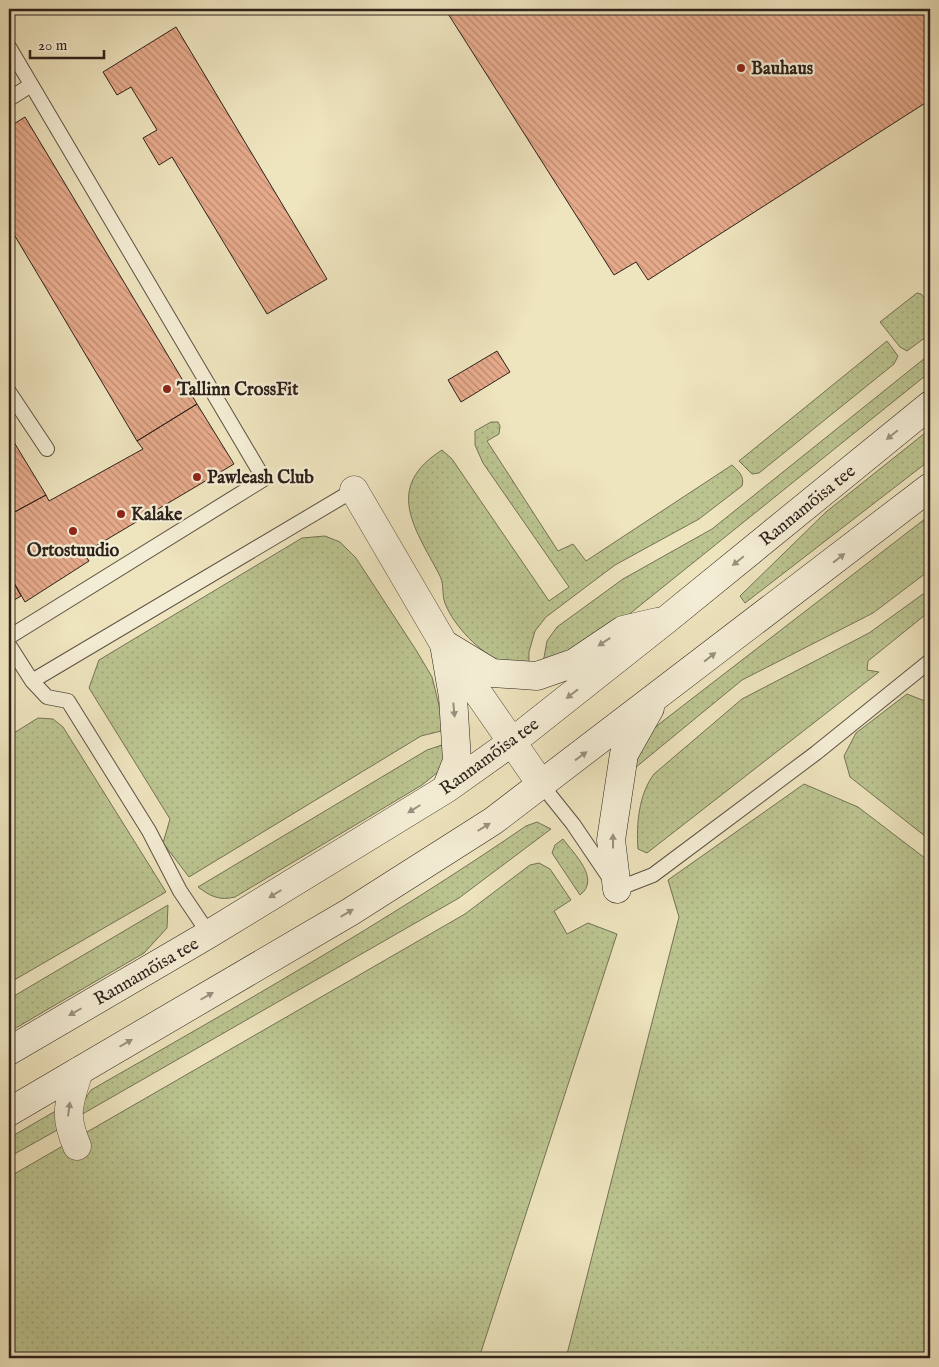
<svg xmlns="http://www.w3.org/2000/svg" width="939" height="1367" font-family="'IM FELL English',serif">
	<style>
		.grass { fill: url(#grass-dots); stroke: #747256 }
		.building { fill: url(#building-back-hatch); stroke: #2d211b }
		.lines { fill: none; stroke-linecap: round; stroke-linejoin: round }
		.lane-casing { stroke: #5d5244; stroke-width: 16 }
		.street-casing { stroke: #5d5244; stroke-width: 29 }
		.secondary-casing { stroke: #2d211b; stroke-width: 29 }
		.lane { stroke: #f4edd5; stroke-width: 14 }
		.street { stroke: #f4edd5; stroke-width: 28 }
		.secondary { stroke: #f4edd5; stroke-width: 28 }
		.oneway { fill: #9a9181 }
		.poi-dot { fill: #8f2418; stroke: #f4edd5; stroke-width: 2 }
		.labels { text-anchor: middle; stroke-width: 4.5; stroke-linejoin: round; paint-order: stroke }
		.poi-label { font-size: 18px; font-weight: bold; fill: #2d211b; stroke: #f4edd5; text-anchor: start }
		.street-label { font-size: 18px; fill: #2d211b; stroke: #f4edd5 }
	</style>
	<defs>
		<pattern id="grass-dots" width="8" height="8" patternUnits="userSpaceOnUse" patternTransform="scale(1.25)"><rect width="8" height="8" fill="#bbc490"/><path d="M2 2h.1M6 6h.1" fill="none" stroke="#a1a87c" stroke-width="1.8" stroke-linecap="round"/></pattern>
		<pattern id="building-back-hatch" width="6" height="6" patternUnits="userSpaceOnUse" patternTransform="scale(1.25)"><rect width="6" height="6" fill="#e6aa8b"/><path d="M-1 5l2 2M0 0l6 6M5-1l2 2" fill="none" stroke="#bb8a71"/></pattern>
	</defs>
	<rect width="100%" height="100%" fill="#eee4be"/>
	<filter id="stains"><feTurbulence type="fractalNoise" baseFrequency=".004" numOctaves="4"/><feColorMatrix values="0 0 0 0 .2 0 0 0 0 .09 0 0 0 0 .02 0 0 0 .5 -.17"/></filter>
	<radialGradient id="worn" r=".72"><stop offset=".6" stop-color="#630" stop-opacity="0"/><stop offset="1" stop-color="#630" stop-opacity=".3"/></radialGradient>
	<!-- grass -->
	<path class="grass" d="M917,293L921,294L930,305V334L907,351L900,347L880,322Z
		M887,341L898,356L894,364L759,473L752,474L739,461Z
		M930,354V372L622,620L599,637L543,663L547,641L557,627L623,579L712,529Z
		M491,422H498L500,426L499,434L487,441L558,551L573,544L586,561L732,465C738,471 745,476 742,486L699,519L615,565L546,617L535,631L529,652V667C519,665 505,664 496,659C476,649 450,621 444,600C442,591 444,583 439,574C414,527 384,487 442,450L452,459L549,601L569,587L483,463L475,445V431Z
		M930,429V460L745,603L740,596L826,512Z
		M930,515V570L873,613L742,680L635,768L638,755L654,728Z
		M325,536L340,542L356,558L416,650L432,677L445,730L421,736L189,877L163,843L170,819L89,688L99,660L302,538Z
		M930,589V611L868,661L867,670L879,672L647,853L638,849C636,824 639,794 654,774L742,699L869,633Z
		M907,694L930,703V840L850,777L844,756L856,733Z
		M38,718L53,719L63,727L166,892L9,983V736Z
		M445,744L446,757L438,772L422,785L235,897C219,901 210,896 198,887L427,750Z
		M804,784L858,807L930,862V1358H566L679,917L668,880Z
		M537,822L551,829L459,898L79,1116L81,1105L91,1090C238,1006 386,922 526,826Z
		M563,839C574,854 601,879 580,895L552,853L555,845Z
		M539,863L550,869L571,900L554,911L567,934L588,923L617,934L479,1358H9V1177L465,914L530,865Z
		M168,905L167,928L144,953L9,1032V999Z
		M59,1109L61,1128L9,1157V1138Z"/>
	<!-- building -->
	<path class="building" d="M445,9H930V100L648,280L636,262L614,275Z
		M176,27L327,279L267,314L172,157L159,165L143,138L157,130L131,87L117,95L103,72Z
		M25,117L197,404L137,441L9,226V127Z
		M497,351L510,372L461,402L448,380Z
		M197,404L234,464L84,553L89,561L25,602L9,574V515L46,495L49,501L143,449L137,441Z
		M9,434L46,495L9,515Z
		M9,574L21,596L9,603Z"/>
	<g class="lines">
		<defs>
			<path id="lane" d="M9,47L264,479L9,637
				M9,99L31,85
				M9,392L47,449
				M9,645L32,681L47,697L68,701L149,831L180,891L209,934
				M32,681L354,490
				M541,784L573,824L617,889L653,875L816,753L930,661"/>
			<path id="street" d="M354,490L444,644L541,784
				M77,1146C63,1114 69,1103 79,1071"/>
			<path id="secondary" d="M444,644L492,673L537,676L574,663L623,630L657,622
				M444,644L453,697L457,761L446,789
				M617,889L611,840L624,754L650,708
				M9,1051L209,934L446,789L512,742L666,620L930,405
				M9,1112L350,912L493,821L930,487"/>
		</defs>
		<!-- lane casing -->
		<use href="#lane" class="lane-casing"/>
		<!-- street casing -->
		<use href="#street" class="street-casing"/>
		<!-- secondary casing -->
		<use href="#secondary" class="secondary-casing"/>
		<!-- lane -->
		<use href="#lane" class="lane"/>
		<!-- street -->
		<use href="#street" class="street"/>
		<!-- secondary -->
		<use href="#secondary" class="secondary"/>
	</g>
	<!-- one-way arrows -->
	<defs><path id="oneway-solid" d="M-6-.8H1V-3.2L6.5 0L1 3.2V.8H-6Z" transform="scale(1.25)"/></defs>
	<g class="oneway">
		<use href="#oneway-solid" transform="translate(892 435) rotate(141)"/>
		<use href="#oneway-solid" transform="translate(839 558) rotate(-38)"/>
		<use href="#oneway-solid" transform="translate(738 561) rotate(141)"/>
		<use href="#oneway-solid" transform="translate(604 642) rotate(146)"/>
		<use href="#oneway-solid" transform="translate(710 657) rotate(-38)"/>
		<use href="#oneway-solid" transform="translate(572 694) rotate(142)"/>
		<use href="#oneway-solid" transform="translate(454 710) rotate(84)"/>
		<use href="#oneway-solid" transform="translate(581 756) rotate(-36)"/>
		<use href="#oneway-solid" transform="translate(414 809) rotate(148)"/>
		<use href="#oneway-solid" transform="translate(484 827) rotate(-32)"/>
		<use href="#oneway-solid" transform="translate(613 841) rotate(-90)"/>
		<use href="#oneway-solid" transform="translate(275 894) rotate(148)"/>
		<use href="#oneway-solid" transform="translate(347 913) rotate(-31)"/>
		<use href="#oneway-solid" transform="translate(207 996) rotate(-30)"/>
		<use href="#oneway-solid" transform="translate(75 1012) rotate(150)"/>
		<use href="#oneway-solid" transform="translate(126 1043) rotate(-30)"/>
		<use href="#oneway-solid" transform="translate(69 1109) rotate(-82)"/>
	</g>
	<!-- markers -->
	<g class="poi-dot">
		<circle cx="741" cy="68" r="5"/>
		<circle cx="167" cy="389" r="5"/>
		<circle cx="197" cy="477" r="5"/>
		<circle cx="121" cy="514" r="5"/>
		<circle cx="73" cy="531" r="5"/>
	</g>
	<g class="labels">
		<!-- poi labels -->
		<g class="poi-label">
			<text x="751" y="74">Bauhaus</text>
			<text x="177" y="395">Tallinn CrossFit</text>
			<text x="207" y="483">Pawleash Club</text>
			<text x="131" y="520">Kalake</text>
			<text x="73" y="556" text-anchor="middle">Ortostuudio</text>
		</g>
		<!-- street labels -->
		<g class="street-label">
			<text transform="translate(807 505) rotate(-39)" y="6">Rannamõisa tee</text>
			<text transform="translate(489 756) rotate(-36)" y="6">Rannamõisa tee</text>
			<text transform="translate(146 971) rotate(-30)" y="6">Rannamõisa tee</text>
		</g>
	</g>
	<!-- margin -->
	<rect width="939" height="1367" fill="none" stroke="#eee4be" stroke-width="30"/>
	<rect x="10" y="10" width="919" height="1347" fill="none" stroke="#2d211b" stroke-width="2.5"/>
	<rect x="15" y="15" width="909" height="1337" fill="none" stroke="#2d211b"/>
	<!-- scale -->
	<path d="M30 50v8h74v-8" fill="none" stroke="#2d211b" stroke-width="2.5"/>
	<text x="38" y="50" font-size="15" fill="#2d211b" stroke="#f4edd5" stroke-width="4" paint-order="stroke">20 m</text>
	<rect width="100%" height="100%" filter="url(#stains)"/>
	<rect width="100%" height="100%" fill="url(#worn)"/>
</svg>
